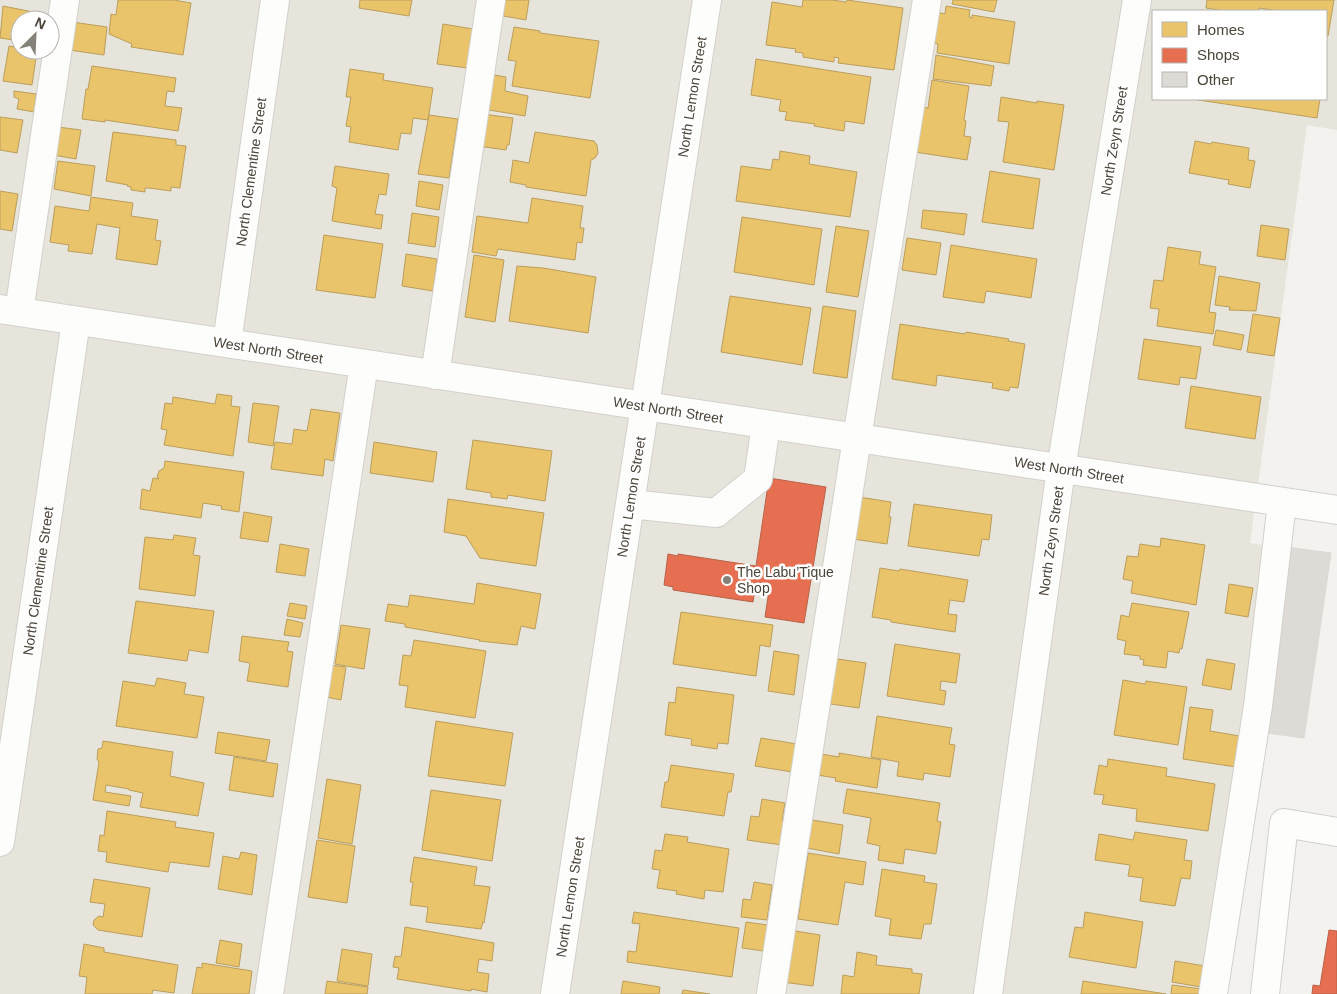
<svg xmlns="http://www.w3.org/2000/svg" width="1337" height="994" font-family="Arial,sans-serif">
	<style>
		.residential { fill: #e7e4dc; fill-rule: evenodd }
		.homes { fill: #e9c46a; stroke: #ba9e5b }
		.shops { fill: #e76f51; stroke: #b8624a }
		.building { fill: #dedbd6; stroke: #dcd9d4 }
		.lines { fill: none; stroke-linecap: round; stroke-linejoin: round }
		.minor-casing { stroke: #d2d0cb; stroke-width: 30 }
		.minor { stroke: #fdfdfc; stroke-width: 28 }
		.poi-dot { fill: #868178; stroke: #fff; stroke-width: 2 }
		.labels { text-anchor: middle; stroke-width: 5; stroke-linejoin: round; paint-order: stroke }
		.street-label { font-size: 14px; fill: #4b4439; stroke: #fff }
		.poi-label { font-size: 14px; fill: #4b4439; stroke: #fff; text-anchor: start }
	</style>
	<rect width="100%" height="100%" fill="#f4f2ee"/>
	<!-- residential -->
	<path class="residential" d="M0,0H1337V130L1307,125L1250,543L1270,546L1203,994H0ZM1153,11H1326V99H1153ZM20,20H50V50H20Z"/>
	<!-- homes -->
	<path class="homes" d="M118,0H174L191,3L183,55L131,47L132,44L109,34L111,14L116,15Z
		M360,0H412L409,16L359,8Z
		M500,0H529L526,20L498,15Z
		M803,0H832L846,2L847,0L903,8L894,70L838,63L839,58L834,57V62L803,57V53L795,52L796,49L766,45L772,2L802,7Z
		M953,0H997L994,12L952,4Z
		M1207,0H1334L1328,36L1326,35V11H1278L1259,8L1258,11H1225L1206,8Z
		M3,6L33,12L32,20H20V41L0,38Z
		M946,6L970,10L969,17L972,18V15L1015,22L1009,64L937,53L938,44L933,43L937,12L945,14Z
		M72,22L107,27L104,55L69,50Z
		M443,24L473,29L467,68L437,64Z
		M514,27L540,31V33L599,41L590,98L512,86L516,61L508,60Z
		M9,46L20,48V50L37,51L32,85L3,81Z
		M936,55L994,66L991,86L933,79Z
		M756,59L871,77L864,124L845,121L844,131L814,126L815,124L785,120L787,112L779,111L781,100L751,95Z
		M92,66L176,78L174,92L167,91L165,106L182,108L178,131L105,120V122L82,119L86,89H88Z
		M350,69L384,74L383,80L433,88L428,120L413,118L411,134L401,133L398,150L349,142L351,127L346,126L351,97H346Z
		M488,74L506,77L505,91L528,96L525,116L483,109Z
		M932,80L969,86L964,120L966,121L964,136L971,137L967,160L915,152L921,107L928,108Z
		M14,91L36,94L34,112L17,109L19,99L14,97Z
		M1001,97L1037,103V101L1064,105L1054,170L1003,162L1009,122L998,121Z
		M1192,99H1320L1317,118Z
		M483,114L513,118L509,145H507L506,150L478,146Z
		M429,115L458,119L449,178L418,174Z
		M0,117L23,120L17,153L0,150Z
		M58,127L81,130L76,159L53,155Z
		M113,132L176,140V145L186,146L180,188L171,187V191L149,188H145V192L131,190V187L127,186L128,185L106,181Z
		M535,132L594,141L597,145L598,153L595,158L591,160L586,196L526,187V185L510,182L513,160L529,163Z
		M1195,141L1211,144L1212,142L1249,148L1248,160L1255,161L1250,188L1228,184L1229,180L1189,173Z
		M780,151L810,156L809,164L857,172L850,217L736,201L741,166L771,170L773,159L779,160Z
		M58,161L95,166L91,196L54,189Z
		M335,166L389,174L386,195L379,194L375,214L383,215L381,229L332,221L337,188L332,186Z
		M990,171L1040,179L1033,229L982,222Z
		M419,181L443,185L439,210L416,206Z
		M0,191L18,194L12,231L0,229Z
		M91,197L133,203L131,216L158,220L155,240L161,241L157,265L116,259L120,228L97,224L92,254L68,251L69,245L50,242L55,206L89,211Z
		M532,198L583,206L580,228H584L582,243L577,242L575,260L498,249L496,256L472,252L477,216L528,223Z
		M923,210L967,214L964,235L921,228Z
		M412,213L439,217L435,247L408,243Z
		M742,217L822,229L814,285L734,272Z
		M1261,225L1289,229L1285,260L1257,256Z
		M836,226L869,231L858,297L826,292Z
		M324,235L383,244L375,298L316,290Z
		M907,238L941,243L936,275L902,270Z
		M951,245L1037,259L1031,298L986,291L984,303L943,297Z
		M1168,247L1201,252L1199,264L1216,267L1209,312L1216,313L1213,334L1157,326L1159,309L1150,308L1154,280L1163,281Z
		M406,254L437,259L433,291L402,286Z
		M474,255L504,260L495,322L465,317Z
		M517,266L543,268L596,277L588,333L509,321Z
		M1219,276L1260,283L1256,311L1229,310L1230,307L1215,305Z
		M730,296L811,308L802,365L721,352Z
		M823,306L856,311L847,378L813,373Z
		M1253,314L1280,318L1274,356L1247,352Z
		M900,324L965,334L966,332L1009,339L1008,341L1025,344L1018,388L1010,387L1009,391L992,388L993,383L937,375L936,386L892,379Z
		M1216,330L1244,335L1241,350L1213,345Z
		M1144,339L1201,347L1196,379L1180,377L1179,385L1138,379Z
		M1191,386L1261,397L1255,439L1185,428Z
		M217,394L232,396L231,406L240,407L233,456L164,445L167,430L161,429L165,403L172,404L173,397L215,404Z
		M253,403L279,406L273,446L248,442Z
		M311,409L340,413L333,461L325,459L323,476L271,469L275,442L292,444L294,429L307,431Z
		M473,440L552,451L545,501L508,495L507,499L491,497V493L466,489Z
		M374,442L437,452L433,482L370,473Z
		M165,461L244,472L239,512L221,509L222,506L203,503L201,518L140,509L142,489L150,491L153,478L159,479L157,477L159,471L164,468Z
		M859,497L891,502L889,517H891L887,544L853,539Z
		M448,499L544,513L536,566L480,558L466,536L444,532Z
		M914,504L992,515L989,540L982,539L979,556L908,546Z
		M244,512L272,517L268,542L240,538Z
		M174,535L196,538L193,555L200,556L195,596L139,589L145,537L173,540Z
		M1161,538L1205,545L1196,605L1131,593L1133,581L1123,579L1127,556L1138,557L1140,544L1160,547Z
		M280,544L309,549L305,576L276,572Z
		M880,568L899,571L900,569L968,580L964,602L950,600L948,614L957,615L955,632L891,622V620L872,617Z
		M477,583L541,594L535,629L521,626L517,645L479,641L480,640L405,627V624L385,621L388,604L408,607L410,595L474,604Z
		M1229,584L1253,588L1248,617L1225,613Z
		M136,601L214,611L208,653L189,650L187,661L128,653Z
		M290,603L307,606L305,619L287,616Z
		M1132,603L1189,612L1182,649L1180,648L1179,653L1168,651L1166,668L1143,665L1144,660L1140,659V656L1124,654L1126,641L1117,639L1121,615L1129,617Z
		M681,612L773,625L770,647L760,645L756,676L673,664Z
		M287,619L303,623L300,637L284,635Z
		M341,625L370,629L364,669L335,664Z
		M242,636L289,642L287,651L293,652L288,687L247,681L250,663L239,661Z
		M414,640L486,651L475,718L405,707L408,686L399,685L403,655L411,656Z
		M895,644L960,654L956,683L941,681L940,690L946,691L944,705L887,696Z
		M774,651L799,655L794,695L768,691Z
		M830,658L866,663L859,708L824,703Z
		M1207,659L1235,664L1231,690L1202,685Z
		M330,665L346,667L341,700L326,697Z
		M157,678L186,683L184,694L204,697L197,738L116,726L123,681L155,686Z
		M1123,680L1145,684L1146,681L1187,687L1178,745L1114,735Z
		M677,687L734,695L728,744L718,743L717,749L691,745L692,739L665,735L669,702L675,703Z
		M1190,707L1213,710L1210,731L1240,736L1236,767L1183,759Z
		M877,716L952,728L949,744L955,745L950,777L924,773L923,780L897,776L899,762L871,757Z
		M436,721L513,733L505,786L428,776Z
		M218,732L270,740L266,761L215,753Z
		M761,738L797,744L792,772L755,766Z
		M103,741L173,752L170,776L204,783L198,816L140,807L143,793L129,790V789L106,785L105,792L131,796L129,806L93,800L99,762L97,759L98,749L102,748Z
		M839,753L881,760L877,788L835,781L836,778L817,775L821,754L839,757Z
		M234,757L278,764L273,797L229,790Z
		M1108,759L1167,768L1166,776L1215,784L1208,831L1136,821L1137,809L1102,804L1104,795L1094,794L1099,765L1107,767Z
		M671,765L734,774L731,792H728L724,816L661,807L665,782H668Z
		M327,779L361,785L352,844L318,838Z
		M847,789L940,803L937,821L941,822L936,854L905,849L903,864L878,860L880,846L867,843L871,818L843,813Z
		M431,790L501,800L492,861L422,850Z
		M762,799L785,803L782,820L785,821L782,845L747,840L751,816L759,817Z
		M107,811L176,822L175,827L214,833L209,867L170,862L168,872L106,862L107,852L98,851L100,835L104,836Z
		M812,820L843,825L839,854L807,848Z
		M1135,832L1187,840L1184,860L1192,861L1190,879L1181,878L1175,906L1140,901L1143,878L1128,876L1130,865L1095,860L1099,834L1133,840Z
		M665,834L688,837L687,842L729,849L723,892L705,890L704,899L676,894L677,891L657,888L660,870L652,869L655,850L662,851Z
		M317,840L355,846L347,903L308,897Z
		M241,852L257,855L252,895L218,889L223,856L239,859Z
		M808,853L866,862L863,885L845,882L838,925L798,919Z
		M414,857L477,867L474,885L490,887L484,923L483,922L481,929L426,922L428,907L410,905L413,882H410Z
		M882,869L925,876L924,882L937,884L931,924H924L921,939L889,935L891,919L875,916Z
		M94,879L150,888L142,937L98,930L93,925L94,920L99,916L103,917L105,904L90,902Z
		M754,882L772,885L767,920L741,917L743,899L751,900Z
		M634,912L739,928L732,977L627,962L628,951L636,952L640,924L632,923Z
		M1085,912L1143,922L1136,968L1069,957L1075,927L1083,928Z
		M746,922L775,926L771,952L742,948Z
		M405,927L494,943L492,961L479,959L477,972L489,974L487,992L471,989V991L397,979L399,968L393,967L395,956L401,957Z
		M789,930L820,935L813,986L782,982Z
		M220,940L242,944L239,967L216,963Z
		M84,944L104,948V952L178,965L174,993L153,990L152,994H85L87,977L79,976Z
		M342,949L372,954L368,986L337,981Z
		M857,952L877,956L876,965L912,969V973L922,974L919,994H841L843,975L854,977Z
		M1175,961L1205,966L1201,987L1172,982Z
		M202,963L252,971L249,994H192L197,967L202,968Z
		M327,981L368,987L367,994H325Z
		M623,981L660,987L659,994H621Z
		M1083,981L1166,994H1081Z
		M1172,985L1201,989L1200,994H1171Z
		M683,990L710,994H682Z"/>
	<!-- shops -->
	<path class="shops" d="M769,478L826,487L804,623L765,617L769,590L767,584L756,582L753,602L673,590V587L664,585L668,554L678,556V554L756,566Z
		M1329,930L1337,931V994H1312L1313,985L1320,986Z"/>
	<!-- building -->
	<path class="building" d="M1286,547L1331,553L1304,738L1259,732Z"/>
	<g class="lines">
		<defs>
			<path id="minor" d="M0,309L1337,510
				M19,312L65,0
				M227,343L275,0
				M435,375L491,0
				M630,504L716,513L758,479L766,425
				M0,842L76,321
				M269,994L364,364
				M555,994L707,0
				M771,994L857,438L927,0
				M988,994L1061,469L1137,0
				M1213,994L1258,706L1282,503
				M1265,994L1284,823L1337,832"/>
		</defs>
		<!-- minor casing -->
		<use href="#minor" class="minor-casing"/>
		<!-- minor -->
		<use href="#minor" class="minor"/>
	</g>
	<!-- markers -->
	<circle class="poi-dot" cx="727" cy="580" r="5"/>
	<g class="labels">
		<!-- street labels -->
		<g class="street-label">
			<text transform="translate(692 97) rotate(-81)" y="5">North Lemon Street</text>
			<text transform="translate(1114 141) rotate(-81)" y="5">North Zeyn Street</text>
			<text transform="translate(251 172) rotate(-82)" y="5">North Clementine Street</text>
			<text transform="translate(268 350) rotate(9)" y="5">West North Street</text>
			<text transform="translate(668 410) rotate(9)" y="5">West North Street</text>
			<text transform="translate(1069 470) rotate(9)" y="5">West North Street</text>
			<text transform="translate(631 497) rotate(-81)" y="5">North Lemon Street</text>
			<text transform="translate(1051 541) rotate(-82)" y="5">North Zeyn Street</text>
			<text transform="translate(38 581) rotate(-82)" y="5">North Clementine Street</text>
			<text transform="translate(570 897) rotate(-81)" y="5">North Lemon Street</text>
		</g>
		<!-- poi labels -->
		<g class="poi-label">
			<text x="737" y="577">The Labu’Tique<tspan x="737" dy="16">Shop</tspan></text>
		</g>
	</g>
	<!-- legend -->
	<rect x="1152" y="10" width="175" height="90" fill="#ffffff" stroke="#b7b4b0"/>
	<rect x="1162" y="22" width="25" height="15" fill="#e9c46a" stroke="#b7b4b0"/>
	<text x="1197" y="35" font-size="15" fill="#4b4439">Homes</text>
	<rect x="1162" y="48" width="25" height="15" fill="#e76f51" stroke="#b7b4b0"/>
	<text x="1197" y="60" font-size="15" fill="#4b4439">Shops</text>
	<rect x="1162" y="72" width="25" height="15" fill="#dedbd6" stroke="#b7b4b0"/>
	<text x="1197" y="85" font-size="15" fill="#4b4439">Other</text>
	<!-- north arrow -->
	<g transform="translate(35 35) rotate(24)"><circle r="24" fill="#ffffff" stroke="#b7b4b0"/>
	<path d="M0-4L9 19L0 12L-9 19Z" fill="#868178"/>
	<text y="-8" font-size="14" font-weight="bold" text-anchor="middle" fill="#4b4439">N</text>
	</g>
</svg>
